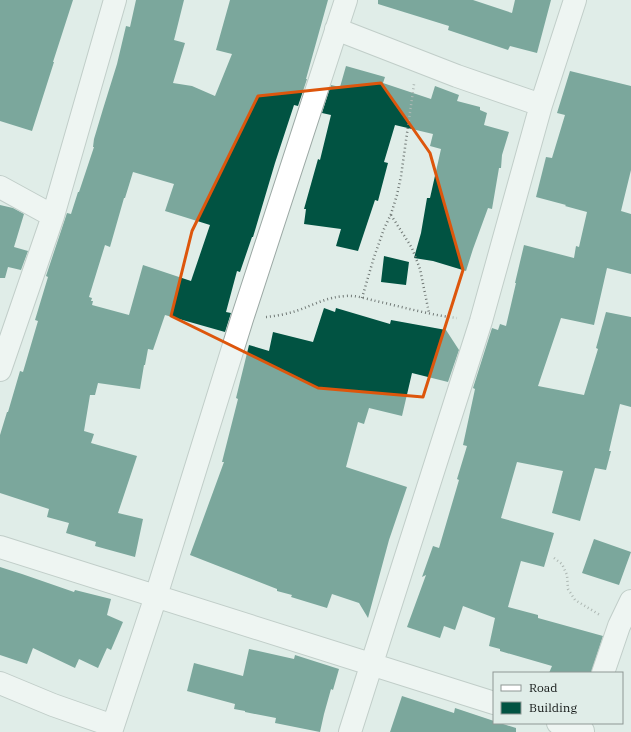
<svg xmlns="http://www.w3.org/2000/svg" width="631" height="732" font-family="'IBM Plex Serif',serif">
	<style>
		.building { fill: #015342; fill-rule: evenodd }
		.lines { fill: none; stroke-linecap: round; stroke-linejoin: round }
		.minor-casing { stroke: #9ba8a4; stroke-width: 24 }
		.path { stroke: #717976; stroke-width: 2.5; stroke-dasharray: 1 3; stroke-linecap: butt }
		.minor { stroke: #fff; stroke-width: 22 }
		.marked { fill: none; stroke: #dd560c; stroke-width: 3; stroke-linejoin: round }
	</style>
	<rect width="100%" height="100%" fill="#e0ede8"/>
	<!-- building -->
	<path class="building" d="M0,0H73L53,62H54L32,131L0,121Z
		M136,0H184L174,40L185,43L173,83L192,86L215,96L232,54L216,50L230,0H328L306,79H307L298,106L294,105L275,163L253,237H252L240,272L237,271L226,312L231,313L225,332L165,315L153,350L148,349L145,365H144L140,389L98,383L95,395H90L84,431L94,434L91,443L137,456L118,513L143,519L135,557L95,546L96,542L66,533L69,523L47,517L49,509L0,493V435L7,412H8L20,371L23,372L38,321L35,320L48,277L46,276L67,213L71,214L78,192H79L94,147H93L94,139L103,109L117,64L126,26L130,27ZM133,172L174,184L165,211L210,225L191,281L143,265L129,315L92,305L93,301H91L92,298L89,297L105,245L110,247L124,198H125Z
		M378,0H473L512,13L515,0H551L537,53L510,46L508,50L448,30L449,26L378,4Z
		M346,66L385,77L383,83L431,99L435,86L459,95L457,101L480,107V110L487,113L484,125L509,132L502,155L501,168H499L492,209L488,208L473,249L466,271L433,261L414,258L421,233L427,198H430L441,149L430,146L433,134L395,125L384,162L388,163L378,201L375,200L358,251L336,246L341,229L304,224L306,209H304L318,159L320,160L331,115L322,113L331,85L340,87Z
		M570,71L631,86V170L621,211L631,214V274L607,268L594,325L561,318L538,386L584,395L598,349L596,348L606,312L631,317V407L620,404L609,451H611L606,470L595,468L580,521L552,513L563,471L517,462L501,518L554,533L544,567L521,561L508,607L538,615V618L603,636L591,673H549L552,666L500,651V649L489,646L495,618L463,606L455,630L444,626L440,638L407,627L426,575L422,577L433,546L439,548L459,480L457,479L467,446L463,445L475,389L473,388L492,328L498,330L500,324L506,326L516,283H515L524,245L574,258L576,246L579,247L587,212L565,206L566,205L536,197L546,157L552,158L565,115L557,113Z
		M0,205L13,208L24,214L14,247L28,251L21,270L8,267L5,278H0Z
		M384,256L409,262L406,285L381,282Z
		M324,308L335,312L336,308L390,324L391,320L446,330L459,350L448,382L412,373L402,416L369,408L364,424L358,422L346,467L407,487L389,540L368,618L359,603L332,594L327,608L291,597L292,595L277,591V589L190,555L224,462H222L238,399L236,398L249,345L269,351L273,332L313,342Z
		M594,539L631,552L619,585L582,573Z
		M0,567L22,574L74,592L75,590L111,599L107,615L123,622L111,650L107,648L98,668L79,659L75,668L33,648L27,664L0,655Z
		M249,649L294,659L295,655L339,669L333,690L331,689L324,714L320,732L275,723L276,718L245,712V711L234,709L235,704L187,691L194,663L243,676Z
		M402,696L454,713L455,708L494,721V723H500L516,728V732H390Z"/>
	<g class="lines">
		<defs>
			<path id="minor" d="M336,29L457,76L541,105
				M0,187L53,216
				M0,370L53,216L115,0
				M0,547L494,703
				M603,673L619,626L631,601
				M0,683L53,705L113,726
				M558,723L583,731
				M111,732L156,596L242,319L346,0
				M350,732L481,321L541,105L575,0"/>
		</defs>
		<!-- minor casing -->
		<use href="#minor" class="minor-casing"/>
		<!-- path -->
		<path class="path" d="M391,215L412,248L420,269L429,313
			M362,298L374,257L384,229L391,214L397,195L401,176L414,84
			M266,317C276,316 287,314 296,311C314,305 326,297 346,296C356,295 367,299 376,301C403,307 430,315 457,318
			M554,558L562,564L567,575L568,589L575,600L600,615"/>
		<!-- minor -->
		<use href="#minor" class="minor"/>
	</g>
	<!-- marked area -->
	<path d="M0 0H631V732H0ZM381,83L430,153L463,270L423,397L318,388L171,316L192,231L258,96Z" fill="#e0ede8" fill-opacity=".55" fill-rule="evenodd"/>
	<path class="marked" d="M381,83L430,153L463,270L423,397L318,388L171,316L192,231L258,96Z"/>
	<!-- legend -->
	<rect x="493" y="672" width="130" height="52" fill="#e0ede8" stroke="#8e9794"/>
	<rect x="501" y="685" width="20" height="6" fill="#ffffff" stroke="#8e9794"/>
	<text x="529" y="692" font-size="12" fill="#121615">Road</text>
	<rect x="501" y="702" width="20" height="12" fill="#015342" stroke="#8e9794"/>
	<text x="529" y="712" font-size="12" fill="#121615">Building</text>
</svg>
